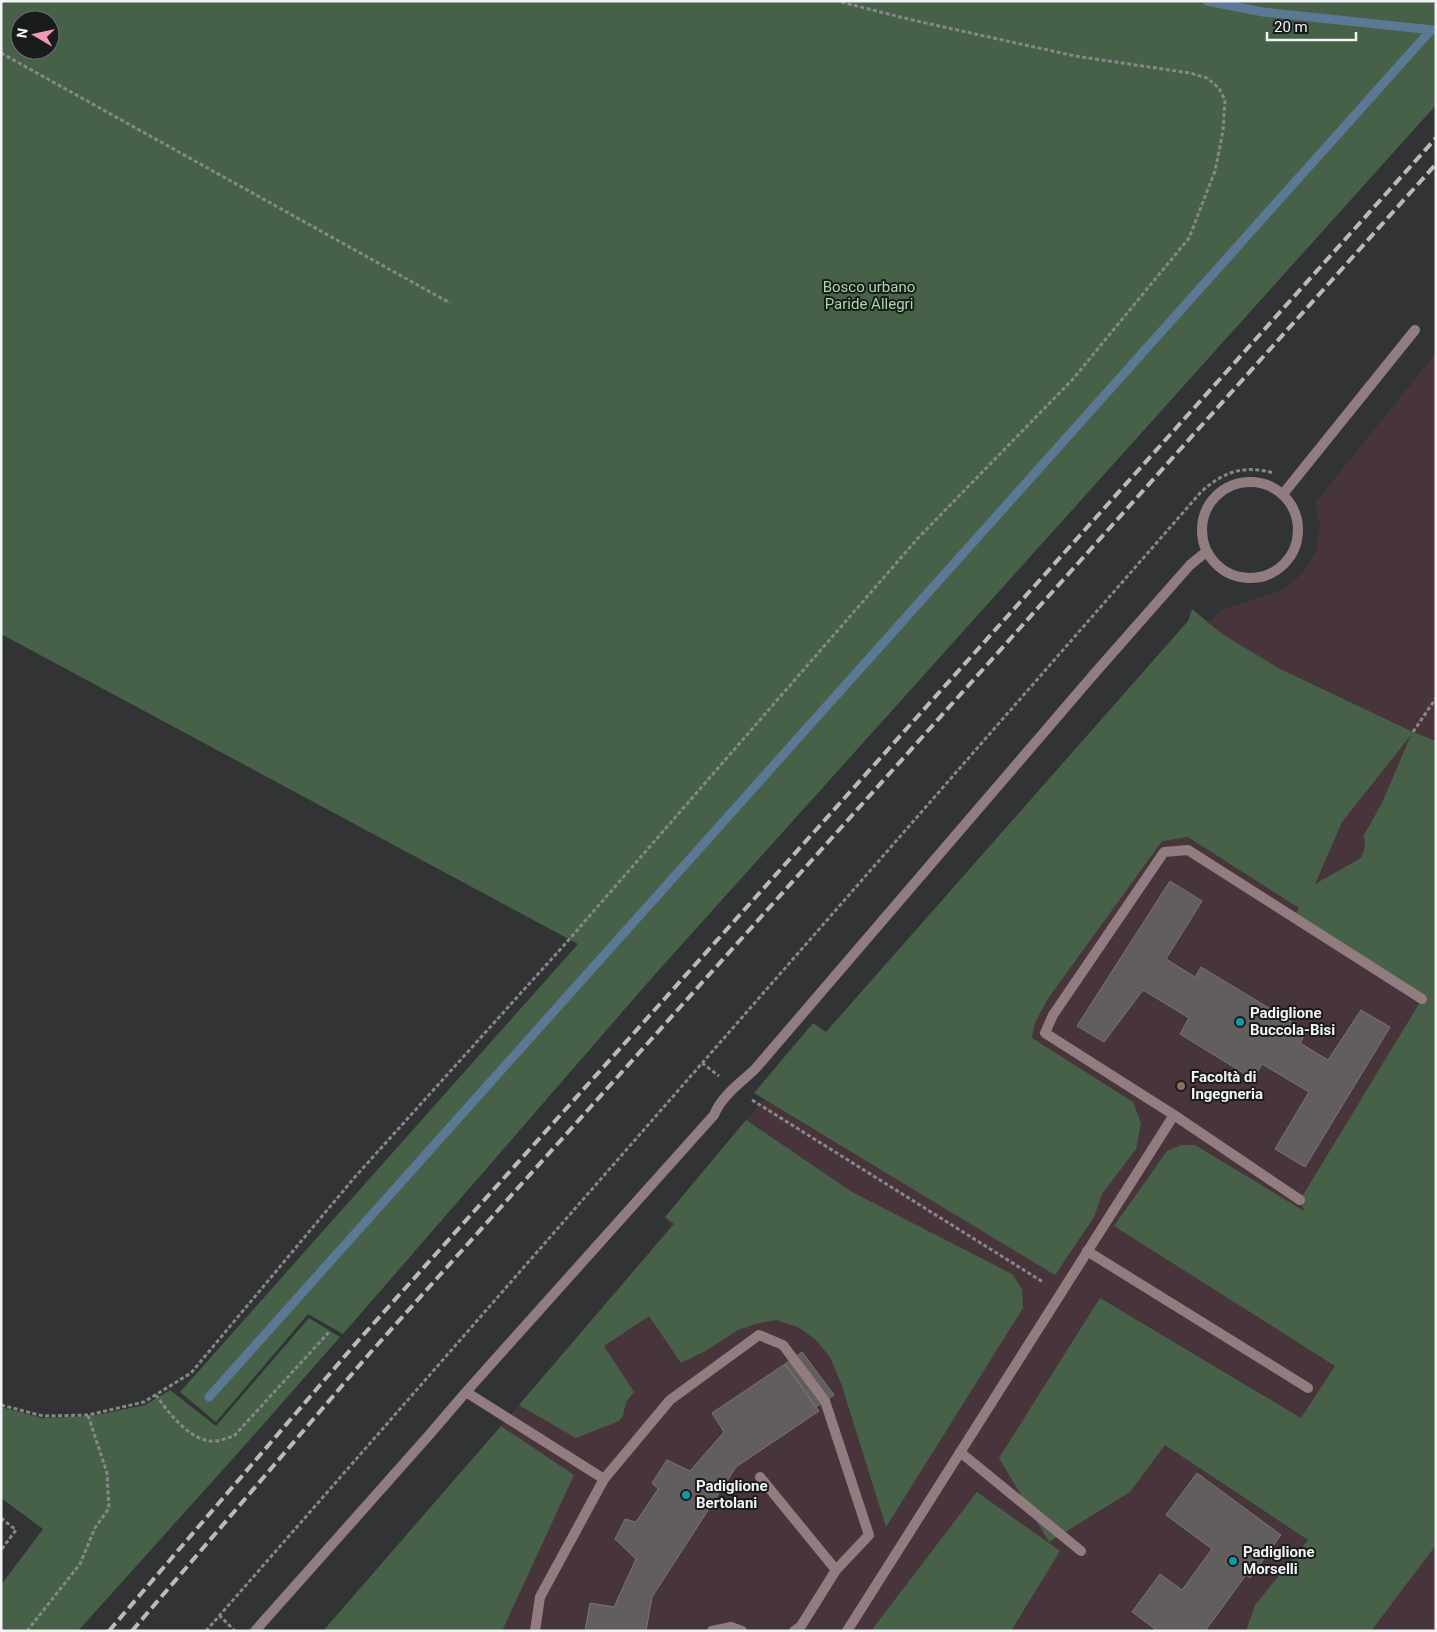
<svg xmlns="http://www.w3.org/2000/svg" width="1437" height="1632" font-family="Roboto,sans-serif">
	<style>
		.education { fill: #48353c }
		.green { fill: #466147; fill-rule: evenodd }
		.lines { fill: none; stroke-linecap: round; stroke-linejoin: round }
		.stream { stroke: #5b7895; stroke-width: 9 }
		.building { fill: #615e5d; stroke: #797574 }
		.path { stroke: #858788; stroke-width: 3; stroke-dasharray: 4 2.5; stroke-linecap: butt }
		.service { stroke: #917d80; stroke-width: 10 }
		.pedestrian { stroke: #917d80; stroke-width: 10 }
		.rail { stroke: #b8babb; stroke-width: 4; stroke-dasharray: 10 5; stroke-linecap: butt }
		.culture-dot { fill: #0f9aa8; stroke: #1a1b1c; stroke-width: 2 }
		.education-dot { fill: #8d6e63; stroke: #1a1b1c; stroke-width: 2 }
		.labels { text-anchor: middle; stroke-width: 4; stroke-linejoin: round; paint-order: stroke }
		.park-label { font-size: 15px; fill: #a7daa8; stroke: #1a1b1c }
		.poi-label { font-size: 15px; font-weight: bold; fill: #f2f3f4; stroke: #1a1b1c; text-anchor: start }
	</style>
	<rect width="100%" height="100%" fill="#313335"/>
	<!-- education -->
	<path class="education" d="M1436,353V1631H323L519,1405L671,1226L665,1217L746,1120L826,1033L1221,610L1280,591L1302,574L1316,552L1320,525L1315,503Z"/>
	<!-- green -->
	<path class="green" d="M1,1H1436V105L650,980L343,1334L308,1314L216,1422L180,1392L578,944L1,634ZM20,20H50V50H20Z
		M1192,609L1222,634L1278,668L1413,732L1436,741V1545L1371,1631H1246L1255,1605L1308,1540L1165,1445L1130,1492L1049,1542L999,1458L1100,1298L1301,1418L1335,1366L1114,1226L1167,1151L1181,1145H1195L1304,1211L1300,1200L1422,999L1293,918L1299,908L1188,837L1162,841L1047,1000L1034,1025L1032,1038L1133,1102L1141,1123L1136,1149L1102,1194L1094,1217L1055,1275L754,1093L813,1023L826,1032L1188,621ZM1411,735L1382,803L1364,835L1365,847L1361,858L1315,884L1342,822Z
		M746,1120L852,1192L1012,1274L1022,1289L1023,1308L886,1527L841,1383L830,1357L815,1339L798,1327L776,1320L756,1324L738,1330L707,1350L681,1363L649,1316L604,1346L634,1392L626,1402L623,1416L619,1421L576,1438L519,1405L674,1224L665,1217Z
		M309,1318L340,1337L246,1444L78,1631H1V1585L43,1529L1,1498V1407L42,1418L91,1416L145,1405L170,1390L216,1426Z
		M501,1426L574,1475L502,1631H323Z
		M977,1492L1060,1551L1011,1631H871Z"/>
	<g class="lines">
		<!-- stream -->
		<path class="stream" d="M1207,1L1263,12L1433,30
			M209,1397L1431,30"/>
	</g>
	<!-- building -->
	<path class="building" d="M1170,881L1202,901L1166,959L1195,977L1201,967L1307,1031L1300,1043L1328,1060L1361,1010L1390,1027L1305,1167L1275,1149L1309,1092L1262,1064L1253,1079L1180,1034L1189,1018L1143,990L1104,1042L1077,1026Z
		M802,1352L834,1395L816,1407L785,1364Z
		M785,1364L819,1411L736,1467L652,1597L646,1631H585L590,1603L614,1607L636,1559L615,1539L625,1519L636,1522L658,1489L652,1483L667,1460L690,1471L724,1432L712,1413Z
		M1197,1473L1281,1535L1250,1578L1246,1575L1205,1631H1153L1155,1629L1132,1612L1160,1574L1182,1590L1212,1549L1166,1515Z"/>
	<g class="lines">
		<!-- path -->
		<path class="path" d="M1,53L450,303
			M1413,732L1436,698
			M702,1063L719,1076
			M752,1100L1043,1282
			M156,1395C168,1412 188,1439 211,1441C218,1442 227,1438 234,1436L329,1332
			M1,1405L43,1416L88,1415L144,1402L191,1373L354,1178L566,943L919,537L1073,379L1189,238L1215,171L1223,131L1225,100L1219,88L1207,78L1190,73L1075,56L912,20L837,1
			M1,1518L16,1530L1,1550
			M219,1615L234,1630
			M27,1631L80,1564L95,1528L109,1508L107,1473L88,1415
			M206,1631L1201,492C1224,471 1244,465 1274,473"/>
		<!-- service -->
		<path class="service" d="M1202 530a48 48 0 1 1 96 0a48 48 0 1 1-96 0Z
			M1283,494L1415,330
			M1300,1200L1174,1115L1045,1033L1053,1015L1164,852L1188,850L1422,999
			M1113,1211L1174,1115
			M1087,1251L1308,1388
			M466,1392L604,1479
			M760,1477L836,1570
			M255,1631L430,1434L466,1392L714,1115C721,1096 742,1082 756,1068L1094,674L1190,565L1206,552
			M535,1631L540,1597L604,1479L670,1400L759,1335L783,1345L825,1401L869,1535L836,1570L801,1626L794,1631
			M712,1631L731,1627L742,1631"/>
		<!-- pedestrian -->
		<path class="pedestrian" d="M960,1452L1081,1551
			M847,1631L1113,1211"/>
		<!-- rail -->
		<path class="rail" d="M109,1631L357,1342L1436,138
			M132,1631L370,1353L1436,164"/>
	</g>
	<!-- markers -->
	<g class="culture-dot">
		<circle cx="1240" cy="1022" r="5"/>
		<circle cx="686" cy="1495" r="5"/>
		<circle cx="1233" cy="1561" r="5"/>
	</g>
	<circle class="education-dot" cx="1181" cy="1086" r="5"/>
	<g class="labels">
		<!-- park labels -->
		<g class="park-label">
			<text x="869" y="292">Bosco urbano<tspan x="869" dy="17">Paride Allegri</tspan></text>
		</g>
		<!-- poi labels -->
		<g class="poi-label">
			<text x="1250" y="1018">Padiglione<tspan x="1250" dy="17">Buccola-Bisi</tspan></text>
			<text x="1191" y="1082">Facoltà di<tspan x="1191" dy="17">Ingegneria</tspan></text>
			<text x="696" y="1491">Padiglione<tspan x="696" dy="17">Bertolani</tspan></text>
			<text x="1243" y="1557">Padiglione<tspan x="1243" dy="17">Morselli</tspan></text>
		</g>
	</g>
	<!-- border -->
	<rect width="1437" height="1632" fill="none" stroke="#f2f3f4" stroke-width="5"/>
	<!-- north arrow -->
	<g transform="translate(35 35) rotate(279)"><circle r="24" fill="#1a1b1c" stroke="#707172"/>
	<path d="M0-4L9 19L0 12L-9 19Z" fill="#f19ab3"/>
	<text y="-8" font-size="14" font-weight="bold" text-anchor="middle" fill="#f2f3f4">N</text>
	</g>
	<!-- scale -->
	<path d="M1267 32v8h89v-8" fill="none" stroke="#f2f3f4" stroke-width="2.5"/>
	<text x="1274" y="32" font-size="15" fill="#f2f3f4" stroke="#1a1b1c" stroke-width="4" paint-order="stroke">20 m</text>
</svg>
